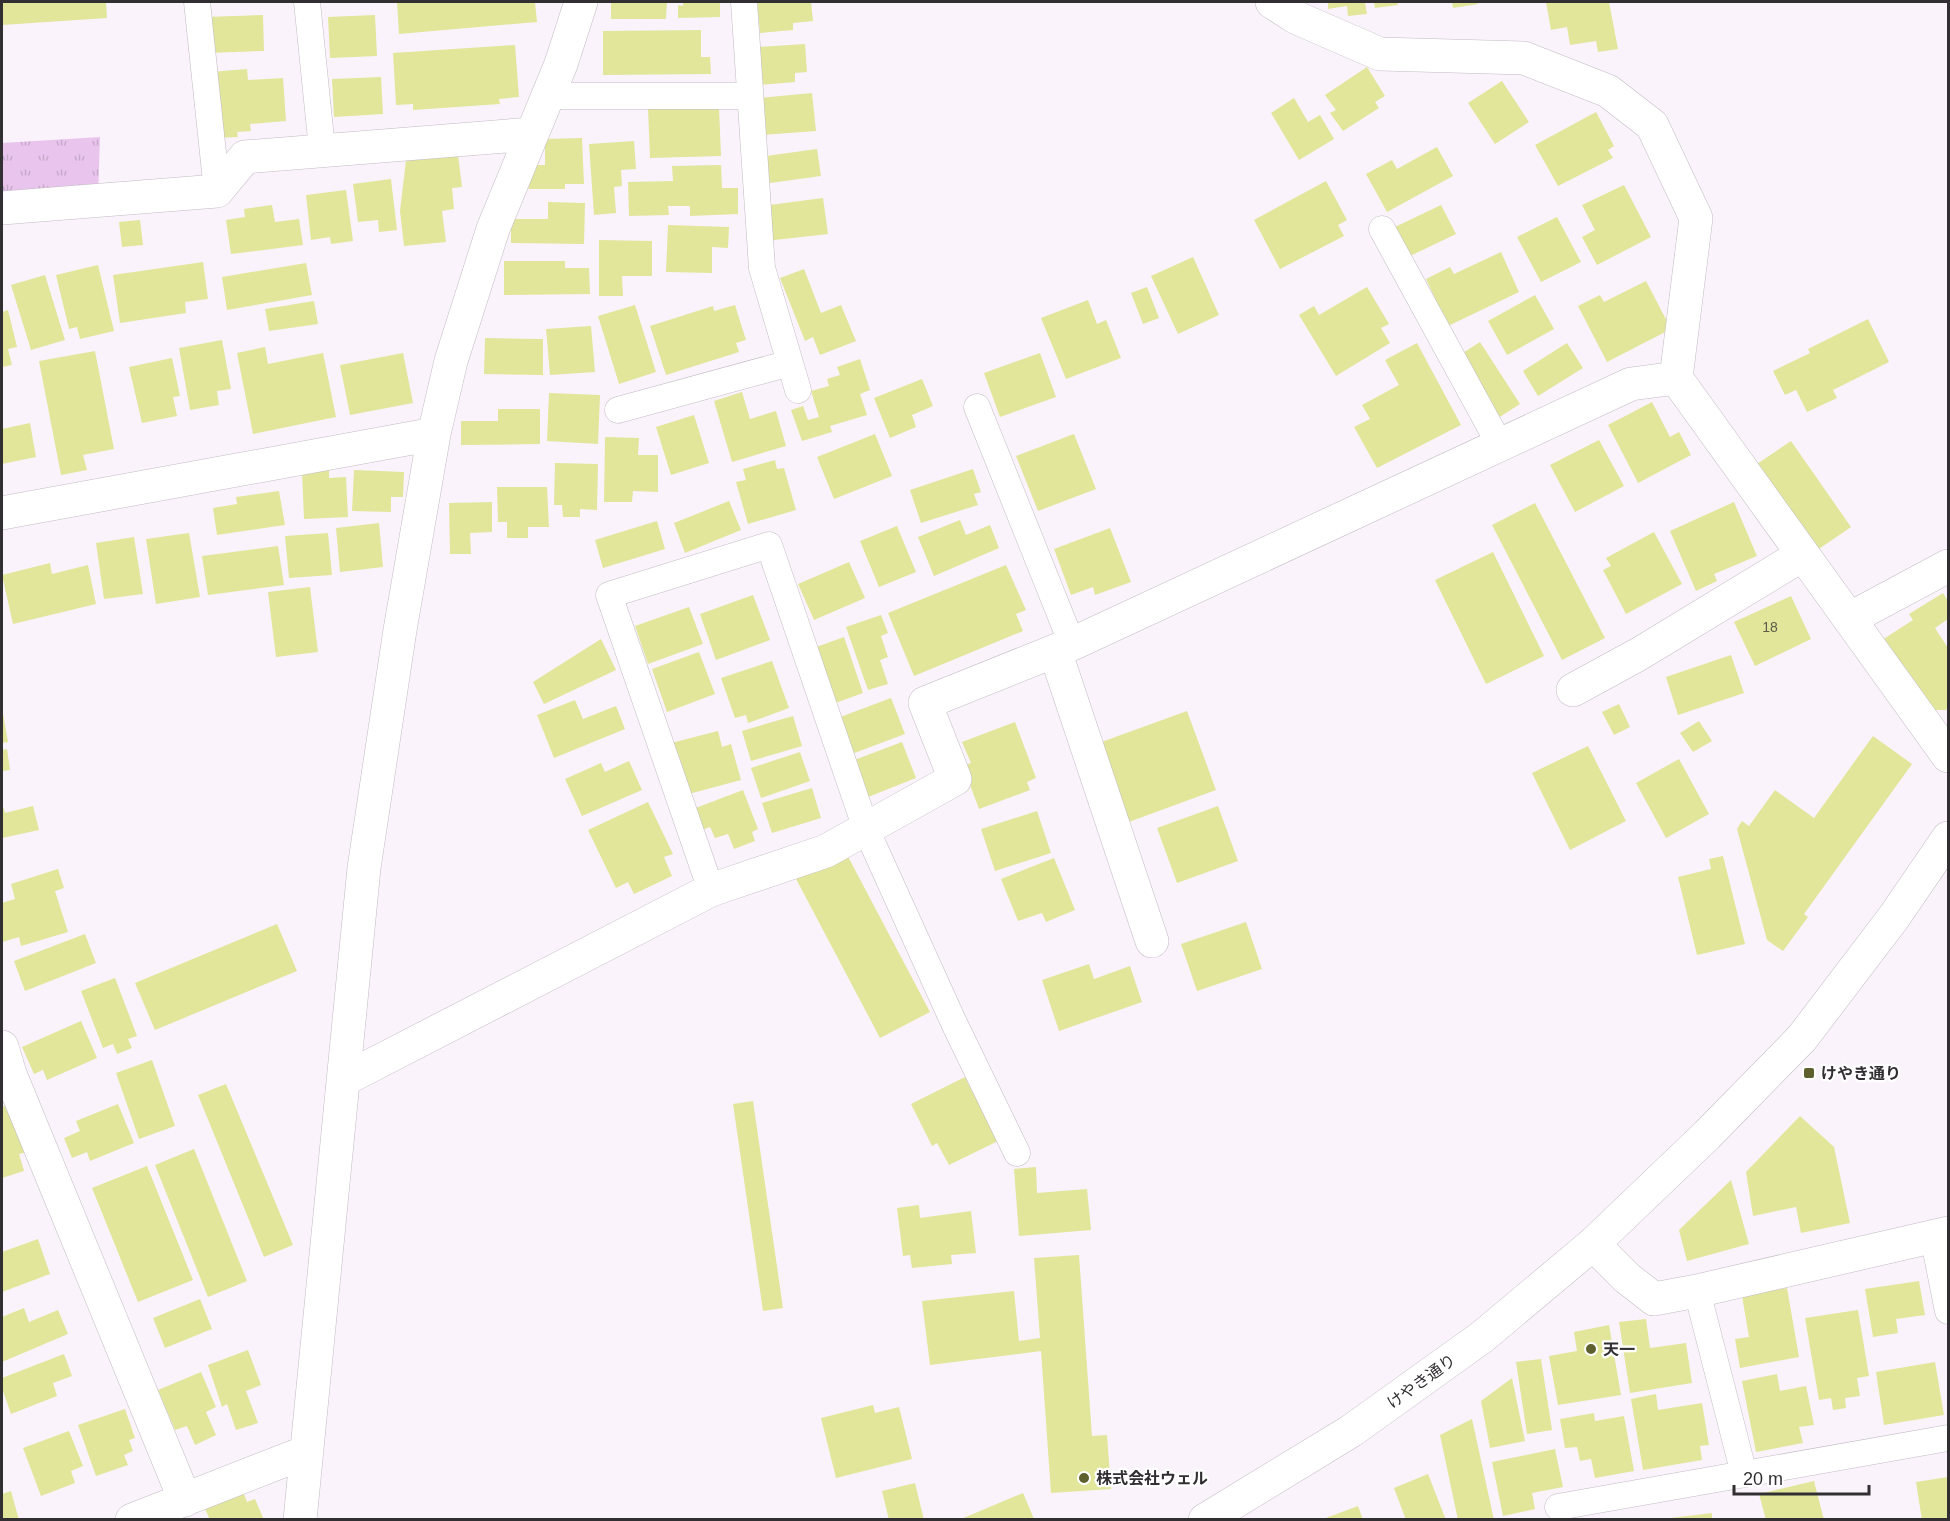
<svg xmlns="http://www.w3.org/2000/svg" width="1950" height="1521" font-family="Helvetica,'Noto Sans JP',sans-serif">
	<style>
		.park { fill: url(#park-tufts) }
		.building { fill: #e1e69a }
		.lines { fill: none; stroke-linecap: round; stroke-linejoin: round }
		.service-casing { stroke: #c2bbc3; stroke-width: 27 }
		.minor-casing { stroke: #c2bbc3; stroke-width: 34 }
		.tertiary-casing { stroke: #c2bbc3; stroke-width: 34 }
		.service { stroke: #fff; stroke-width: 26 }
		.minor { stroke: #fff; stroke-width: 33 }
		.tertiary { stroke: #fff; stroke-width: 33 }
		.poi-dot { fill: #5e612e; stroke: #fff; stroke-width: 2 }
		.labels { text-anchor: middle; stroke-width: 4.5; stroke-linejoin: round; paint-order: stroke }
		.number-label { font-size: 14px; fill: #5e5d4c }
		.poi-label { font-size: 16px; font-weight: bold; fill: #322f32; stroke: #fff; text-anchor: start }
		.street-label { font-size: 16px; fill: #322f32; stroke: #fff }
	</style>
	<defs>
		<pattern id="park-tufts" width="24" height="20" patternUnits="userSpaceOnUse" patternTransform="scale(1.5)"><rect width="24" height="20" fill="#e9c5ed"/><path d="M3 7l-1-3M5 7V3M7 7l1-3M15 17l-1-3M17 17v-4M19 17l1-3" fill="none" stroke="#c8aacc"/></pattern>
	</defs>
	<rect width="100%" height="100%" fill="#faf3fb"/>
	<!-- park -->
	<path class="park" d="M100,137L98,200L2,208V143Z"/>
	<!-- building -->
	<path class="building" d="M2,2H106L107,18L2,25Z
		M397,2H535L537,22L399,34Z
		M611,2H667L666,19H611Z
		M683,2H720V17L678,18V5L683,6Z
		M757,2H811L813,21L793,23V30L760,33Z
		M1328,2H1365L1367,14L1348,16L1347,6L1328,9Z
		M1374,2H1397L1398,5L1375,8Z
		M1452,2H1477L1478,4L1453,8Z
		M1546,2H1609L1618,49L1598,52L1596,41L1570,45L1567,27L1551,30Z
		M263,15L264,51L208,53L206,17Z
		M375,15L377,56L330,58L328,17Z
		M701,30V57H710L711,74L603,75V31Z
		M805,44L807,72L795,73V82L760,85L756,47Z
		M515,45L519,97L499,99L500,104L413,110V104L396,105L393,53Z
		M1367,67L1385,96L1375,102L1379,108L1343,131L1330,113L1336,110L1325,95Z
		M247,69L248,80L283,78L286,121L250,124L251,131L237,132L238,137L215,138L210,72Z
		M381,77L383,114L334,117L332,79Z
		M1502,81L1529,122L1495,144L1468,103Z
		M812,93L816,131L762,135L759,98Z
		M1294,98L1308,122L1320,115L1334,139L1299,160L1271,113Z
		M719,107L721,156L650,158L648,109Z
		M1596,112L1614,146L1608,150L1613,158L1558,186L1535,145Z
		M582,138L584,184H565V189H529L528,165H545V139Z
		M634,141L636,169L621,170L622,186L614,187L616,213L594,215L589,144Z
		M1437,147L1453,176L1387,212L1366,174L1392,160L1397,169Z
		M817,149L821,176L770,183L766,156Z
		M458,155L462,187L452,188L454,209L442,211L446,242L404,246L400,211L406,160Z
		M721,165L722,188H738V214L690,216V206H668L669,215L629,216L628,182L673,181L672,166Z
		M391,179L397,230L379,232L378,220L358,222L353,184Z
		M1326,181L1347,220L1338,225L1344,236L1280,269L1254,220Z
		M1624,185L1651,237L1597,265L1582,237L1595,230L1582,205Z
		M346,190L353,241L331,244L330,237L311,240L306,195Z
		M823,198L828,234L766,241L762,206Z
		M548,202L585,203L584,244L511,243V219H548Z
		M272,205L275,222L299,219L303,245L231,254L226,220L245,217L244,209Z
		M1441,205L1456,234L1410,256L1395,227Z
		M1557,217L1581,262L1541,282L1517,237Z
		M140,220L143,245L122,247L119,222Z
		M668,225L729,227L728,248L712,247V273L666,272Z
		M599,240L652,241V276H622L623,296H599Z
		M1501,252L1519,292L1448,326L1426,279L1450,267L1454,274Z
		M1193,257L1219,315L1178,334L1151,276Z
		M504,261H565V268H589L590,294L504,295Z
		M203,262L208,299L185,302L186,313L120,323L113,275Z
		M306,263L312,295L227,310L222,277Z
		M98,265L114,331L80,339L77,327L69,329L56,275Z
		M804,269L821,313L841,305L856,341L820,355L813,337L805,341L780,278Z
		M45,275L65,340L31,350L11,285Z
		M1646,281L1671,329L1607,362L1578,306L1600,295L1604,302Z
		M1147,287L1159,318L1143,324L1131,293Z
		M1367,287L1389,324L1381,328L1390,343L1336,376L1299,315L1314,306L1319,315Z
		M1535,295L1554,329L1507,355L1488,321Z
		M1088,300L1097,324L1106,320L1121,358L1066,379L1041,318Z
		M314,301L318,324L269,331L265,309Z
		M635,305L656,372L619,384L598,316Z
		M735,305L746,340L736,343L739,352L666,375L650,326L713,306L714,311Z
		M8,310L17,347L8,349L12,365L2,367V312Z
		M1868,319L1889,362L1833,390L1837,398L1807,412L1796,390L1785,395L1773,371L1810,353L1808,349Z
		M591,326L595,372L550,375L546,329Z
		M485,338L543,339V375L484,374Z
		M222,340L231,389L217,391L219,405L190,410L179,348Z
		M1480,342L1520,404L1498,418L1458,356Z
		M1417,343L1461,425L1377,468L1354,427L1370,419L1362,405L1399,385L1385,360Z
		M1567,343L1583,368L1538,396L1523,371Z
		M265,347L268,364L323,353L336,417L253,434L237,353Z
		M95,351L114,449L83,455L87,470L61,475L39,361Z
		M403,353L413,403L350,415L340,365Z
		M1040,353L1056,397L1000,417L984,373Z
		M172,358L180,396L173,397L177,416L142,423L129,367Z
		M860,359L870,390L860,394L867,415L830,426L832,432L802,441L791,410L803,406L808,420L819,417L811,391L829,386L827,379L840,375L837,367Z
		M922,379L933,406L912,415L916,427L890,438L874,398Z
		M742,392L750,419L776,411L786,446L732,462L714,401Z
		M549,393L600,395L598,444L547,441Z
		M1652,402L1670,437L1679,432L1691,455L1638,483L1608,425Z
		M498,409H540V444L461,445V421H498Z
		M694,415L709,463L671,475L656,427Z
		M30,423L36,457L2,464V429Z
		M875,434L892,476L834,499L817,457Z
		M1074,434L1096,489L1038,511L1016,456Z
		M605,437L639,438L638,455H658V492L633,491L632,502H604Z
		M1599,440L1624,486L1575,512L1550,465Z
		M1791,441L1851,527L1813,553L1754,466Z
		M775,460L777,469L784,468L796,510L748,524L736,482L746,480L743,469Z
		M555,463L598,464L597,510L580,509V517H563L562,505H554Z
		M973,469L981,492L974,494L978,505L921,523L910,490Z
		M329,470V478L346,477L348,517L304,519L302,471Z
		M354,470L404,472L403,497H391V512L352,511Z
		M497,487H547L549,527H528V538H507V522H498Z
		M279,491L285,525L217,535L213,508L237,504L236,497Z
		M729,501L741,530L685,553L674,523Z
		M492,502V532L470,533L471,554H450L449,503Z
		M1734,502L1757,556L1714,574L1717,581L1696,591L1670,531Z
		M1535,503L1605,638L1562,660L1492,525Z
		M960,520L966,535L990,525L999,548L934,576L918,537Z
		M657,521L665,549L603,568L595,540Z
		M379,523L383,567L340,572L336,528Z
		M897,526L916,572L879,587L860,541Z
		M1110,528L1131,582L1095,595L1093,587L1071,595L1054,549Z
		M1654,532L1682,584L1626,614L1603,570L1611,566L1606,558Z
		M189,533L200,597L156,604L146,539Z
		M328,533L332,575L289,578L285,536Z
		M134,537L143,594L104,599L96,543Z
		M278,546L284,585L208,595L202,556Z
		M1493,552L1544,656L1486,684L1435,580Z
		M849,562L865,598L814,620L798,584Z
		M50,563L52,574L88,565L96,604L13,624L2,575Z
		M1006,565L1026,610L1016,614L1023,631L914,676L888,613Z
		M310,587L318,652L276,657L268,592Z
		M1943,593L1948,601V619L1935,628L1948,648V705L1946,710H1928L1882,640L1913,620L1909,614Z
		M753,595L770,640L716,660L700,614Z
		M1791,596L1811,639L1755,666L1734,622Z
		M689,607L703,644L648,664L635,626Z
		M881,615L888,633L881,636L888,657L880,660L888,684L868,690L846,627Z
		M844,637L863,693L827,706L808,650Z
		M601,639L616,670L544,704L533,682Z
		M699,652L715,694L667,712L652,669Z
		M1731,655L1744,693L1678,715L1666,677Z
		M772,661L789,708L748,723L746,715L735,718L721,678Z
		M891,698L905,734L849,755L835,719Z
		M575,700L583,719L616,706L625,729L554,758L537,715Z
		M1619,704L1630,727L1614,735L1602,712Z
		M2,708L8,742L2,743Z
		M1187,711L1216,790L1126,823L1096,744Z
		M793,716L802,746L751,761L742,731Z
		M1699,721L1712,741L1693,752L1680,733Z
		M1015,722L1036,778L1027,782L1030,790L979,809L963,766L971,763L962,742Z
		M718,731L722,747L731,744L741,780L685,795L671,743Z
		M1873,736L1912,764L1804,914L1808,917L1783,951L1767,940L1737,829L1742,821L1749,826L1775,790L1814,818Z
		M902,742L916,778L863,799L849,762Z
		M1588,746L1626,821L1570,850L1532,773Z
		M7,749L10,770L2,771V750Z
		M800,752L810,781L761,798L751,768Z
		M1679,759L1709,814L1666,838L1636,783Z
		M629,761L642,790L582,816L565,779L601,763L605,772Z
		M812,788L821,818L772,833L762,803Z
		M743,790L758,829L752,832L755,841L734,849L728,834L715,838L710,827L702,830L693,809Z
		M648,802L673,854L664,857L672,876L634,894L628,882L616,888L588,830Z
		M2,803L5,813L33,806L39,830L2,838Z
		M1218,806L1238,861L1177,883L1157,828Z
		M1037,811L1051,853L995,871L981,829Z
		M844,849L930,1012L880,1038L794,875Z
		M1723,856L1745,944L1697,955L1678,877L1711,869L1709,859Z
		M1054,858L1075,910L1046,922L1042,913L1018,921L1001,879Z
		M58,869L64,888L55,891L68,932L21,946L19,937L2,942V903L15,899L11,884Z
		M1246,922L1262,969L1197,991L1181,944Z
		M277,924L297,971L155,1030L135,983Z
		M85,934L96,963L25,991L14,961Z
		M1089,964L1094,979L1130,966L1142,1002L1059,1031L1042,980Z
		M115,978L137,1036L128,1039L132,1048L117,1054L113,1044L103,1048L81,991Z
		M81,1021L97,1058L47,1080L43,1070L34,1074L22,1047Z
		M152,1060L175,1126L139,1139L116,1073Z
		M965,1077L998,1141L949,1165L937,1143L932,1146L911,1104Z
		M226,1084L293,1245L264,1257L198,1095Z
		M753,1101L783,1308L763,1311L733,1104Z
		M10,1104L27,1152L19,1154L24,1171L2,1178V1107Z
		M118,1104L134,1143L90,1161L87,1152L72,1158L64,1138L80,1131L76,1121Z
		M1800,1116L1834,1147L1850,1223L1801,1233L1796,1207L1753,1216L1746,1172Z
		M194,1149L247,1281L208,1297L155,1165Z
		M147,1166L193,1280L138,1302L92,1188Z
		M1036,1167L1037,1193L1087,1189L1091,1230L1019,1236L1014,1169Z
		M1731,1180L1749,1244L1687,1261L1679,1230Z
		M919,1205L920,1218L971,1211L976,1253L951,1255L952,1264L912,1268L910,1255L903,1256L897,1208Z
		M38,1239L50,1274L2,1292V1252Z
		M1079,1255L1092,1436L1107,1435L1111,1489L1051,1493L1041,1351L930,1365L922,1301L1014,1291L1019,1341L1040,1338L1034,1258Z
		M1919,1281L1925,1315L1896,1319L1898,1333L1873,1337L1865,1289Z
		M1787,1288L1799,1357L1740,1368L1735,1339L1749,1337L1742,1296Z
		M200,1299L212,1329L165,1348L153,1318Z
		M24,1308L29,1322L58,1310L68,1334L2,1362V1317Z
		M1858,1310L1869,1376L1857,1378L1860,1396L1845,1398L1846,1408L1833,1410L1831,1398L1819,1400L1805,1318Z
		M1646,1319L1650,1348L1686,1343L1692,1383L1630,1393L1619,1322Z
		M1609,1325L1621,1395L1558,1405L1549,1356L1577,1351L1574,1332Z
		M248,1350L261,1385L246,1391L258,1423L236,1430L227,1404L222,1407L208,1365Z
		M64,1354L72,1376L53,1383L57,1396L11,1414L2,1388V1378Z
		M1541,1359L1552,1430L1527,1434L1516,1362Z
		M1935,1362L1944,1415L1884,1425L1876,1372Z
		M201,1372L216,1407L206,1412L216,1435L195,1445L187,1426L175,1430L158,1390Z
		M1777,1374L1780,1391L1806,1386L1814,1425L1799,1427L1803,1443L1756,1452L1742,1381Z
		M1512,1378L1525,1441L1490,1448L1481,1401Z
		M1656,1394L1658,1410L1702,1403L1709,1445L1700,1446L1702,1460L1643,1470L1631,1399Z
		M873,1405L875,1413L899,1407L912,1459L836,1478L821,1418Z
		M125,1409L135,1438L129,1440L133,1451L124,1455L128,1465L96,1476L78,1425Z
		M1594,1413L1595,1421L1624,1416L1634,1471L1595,1478L1591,1459L1580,1461L1577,1447L1565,1448L1560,1419Z
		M1472,1419L1494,1520H1458L1440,1435Z
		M69,1431L83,1466L71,1471L75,1483L41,1496L23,1448Z
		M1555,1449L1563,1487L1532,1493L1535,1509L1503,1516L1492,1462Z
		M1428,1474L1446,1520H1406L1394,1488Z
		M1948,1477V1520H1922L1916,1482Z
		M1814,1481L1824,1520H1766L1759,1494Z
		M915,1483L924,1520H889L882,1491Z
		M242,1489L247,1502L255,1499L264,1520H210L203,1504Z
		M11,1491L19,1520H2V1494Z
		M1023,1493L1034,1519H961Z
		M1358,1506L1363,1520H1323V1519Z
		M1712,1513V1520H1671V1518Z"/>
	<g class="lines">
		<defs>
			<path id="service" d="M197,2L217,191
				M307,2L322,149
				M744,2L762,268L798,390
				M548,96H750
				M1382,229L1500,445
				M977,407L1072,644
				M618,410L790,363
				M711,890L609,595L769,545L866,829L954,1023L1017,1153
				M1933,1236L1948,1311
				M1697,1291L1744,1474
				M1558,1507L1948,1438"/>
			<path id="minor" d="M1272,2L1297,18L1380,54L1524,58L1608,91L1652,125L1696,218L1676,378L1948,756
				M2,208L217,191L245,157L531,134
				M2,513L434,434
				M1849,619L1948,566
				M1055,651L1152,941
				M1573,690L1639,654L1802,555
				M2,1047L10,1074L185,1500
				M343,1080L711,890L826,851L955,779L925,703L1072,644L1631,384L1676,378
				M1593,1244L1627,1278L1654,1299L1697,1291L1948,1233
				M132,1520L306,1452
				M300,1520L364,868L400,630L434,434L451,361L493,229L561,64L581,2"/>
			<path id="tertiary" d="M1205,1520L1351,1431L1482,1337L1593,1244L1707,1135L1802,1038L1894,917L1948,838"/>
		</defs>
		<!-- service casing -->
		<use href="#service" class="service-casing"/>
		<!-- minor casing -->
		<use href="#minor" class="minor-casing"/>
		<!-- tertiary casing -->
		<use href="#tertiary" class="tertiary-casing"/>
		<!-- service -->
		<use href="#service" class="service"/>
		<!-- minor -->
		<use href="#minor" class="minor"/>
		<!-- tertiary -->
		<use href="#tertiary" class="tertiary"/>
	</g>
	<!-- markers -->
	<g class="poi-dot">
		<rect x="1803" y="1067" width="12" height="12" rx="3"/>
		<circle cx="1591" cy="1349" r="6"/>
		<circle cx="1084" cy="1478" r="6"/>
	</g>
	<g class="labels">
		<!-- number labels -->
		<g class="number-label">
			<text x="1770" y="632">18</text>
		</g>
		<!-- poi labels -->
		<g class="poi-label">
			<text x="1821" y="1079">けやき通り</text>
			<text x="1603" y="1355">天一</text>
			<text x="1096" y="1484">株式会社ウェル</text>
		</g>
		<!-- street labels -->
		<g class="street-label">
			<text transform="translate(1421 1381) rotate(-36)" y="6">けやき通り</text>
		</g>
	</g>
	<!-- border -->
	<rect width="1950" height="1521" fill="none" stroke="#322f32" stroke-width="6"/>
	<!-- scale -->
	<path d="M1734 1485v9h135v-9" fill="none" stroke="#322f32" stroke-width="3"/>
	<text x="1743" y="1485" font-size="18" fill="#322f32" stroke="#ffffff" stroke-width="4.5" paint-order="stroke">20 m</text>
</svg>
